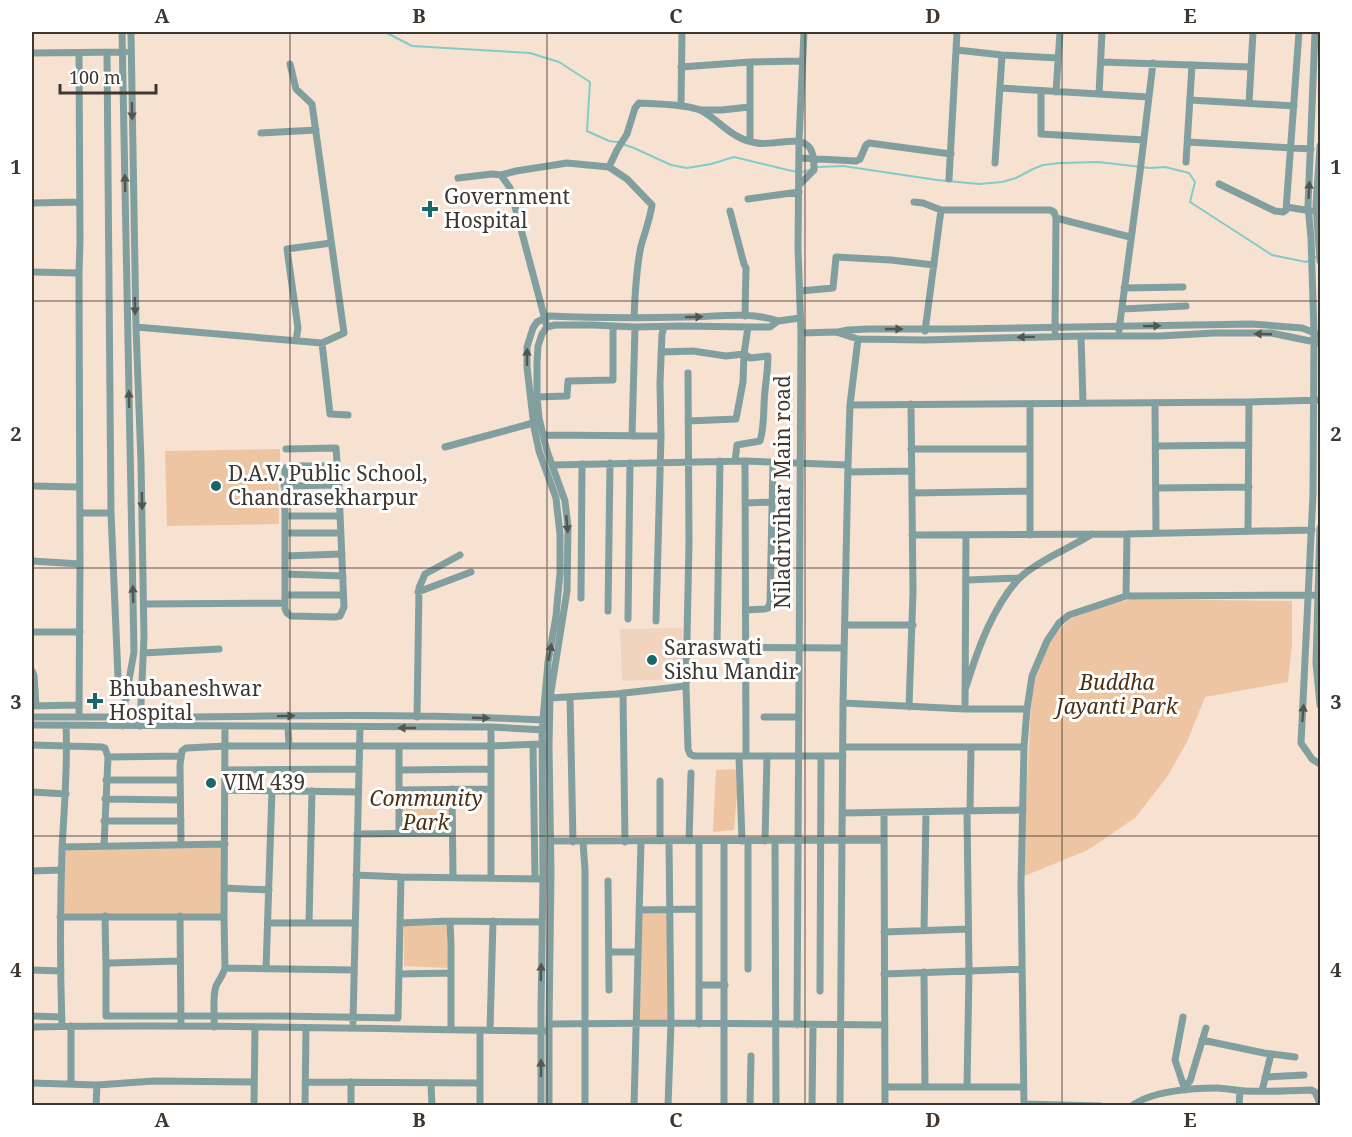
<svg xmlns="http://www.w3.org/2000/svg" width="1352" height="1137" font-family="'Noto Serif',serif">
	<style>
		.built { fill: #f0d4be }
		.green { fill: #eec5a2 }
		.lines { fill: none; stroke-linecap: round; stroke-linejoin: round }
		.stream { stroke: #82cbca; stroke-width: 2 }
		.minor { stroke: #829f9f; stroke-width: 7 }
		.oneway { fill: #525651 }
		.grid { fill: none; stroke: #3e362f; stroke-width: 1.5; stroke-opacity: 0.55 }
		.poi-dot { fill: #196767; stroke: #fff; stroke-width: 2 }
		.labels { text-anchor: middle; stroke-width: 6; stroke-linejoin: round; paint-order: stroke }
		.poi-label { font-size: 21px; fill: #3e362f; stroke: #fff; text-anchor: start }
		.street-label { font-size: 21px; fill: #3e362f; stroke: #fff }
		.park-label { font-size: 21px; font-style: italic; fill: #4e2f12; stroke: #fff }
		.neatline { fill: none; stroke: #3e362f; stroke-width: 2 }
		.grid-label { font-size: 20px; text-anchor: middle; font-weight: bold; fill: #3e362f }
	</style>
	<rect width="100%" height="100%" fill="#f7e2d1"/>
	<!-- built -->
	<path class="built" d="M682,628L684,679L622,681L620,629Z"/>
	<!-- green -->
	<path class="green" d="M280,449V471H278L279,524L167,526L165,451Z
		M1132,599L1292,601V644L1288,682L1205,697L1187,742L1167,777L1135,818L1088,850L1022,877L1032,688L1042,657L1055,634L1070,619L1104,606Z
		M739,769L734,830L713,832L716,770Z
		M452,789V833L399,834V790Z
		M225,844L224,917L62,916V847Z
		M669,909L671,1023H636L639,910Z
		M447,925L448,968L404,966V926Z"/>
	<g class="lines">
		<!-- stream -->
		<path class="stream" d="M385,32L412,46L530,53L559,62L590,82L587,131L609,141L617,142L634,148L671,165L687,168L711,164L734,157L792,171L803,172L817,167L843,166L937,180L979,184L1002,182L1016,178L1033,169L1043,165L1060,163L1098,162L1150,168L1165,167L1189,173L1195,182L1190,202L1272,255L1306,262L1318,256"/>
		<!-- minor -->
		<path class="minor" d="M122,32L134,652L124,708L122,726
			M131,32L136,327L141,462L144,637L140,726
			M1315,32L1308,206L1311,238L1314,332L1313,494L1301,743L1312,759L1320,764
			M957,50L1002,55L1058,58
			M32,53L125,52
			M79,53L80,242L79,273L80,564L79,717
			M107,53L111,513L118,677L122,693L126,699
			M1101,62L1251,67
			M681,67L750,62L802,61
			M1000,88L1148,97
			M1041,91V134L1144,140
			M1056,92L1060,32
			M1099,94L1102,32
			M1190,100L1294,106
			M1249,103L1253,32
			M681,106L682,32
			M701,110H722L749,107
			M261,133L316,130
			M750,141V62
			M1188,142L1311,149
			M1320,146L1316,205L1320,261
			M799,158L856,161L860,159L866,145L869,143L951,154
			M1186,162L1192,65
			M995,163L1002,55
			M609,167L617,150L627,134L635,108L639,103C655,104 689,104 702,111C723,123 731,139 757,143C771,146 797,136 807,145C814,150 814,162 814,170L799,185
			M501,175L516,171L567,163L609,167L627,179L652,205C650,219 645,232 641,246C636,269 635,294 634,317
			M458,178L492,174L501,175L510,188L547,327
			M949,179L957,32
			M1219,184L1275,211L1283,212L1286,210L1299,32
			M748,199L799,192
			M914,202L923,203L941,210H1050L1054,212L1056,218L1055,331
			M32,203L80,202
			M1287,207L1311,211
			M730,211L744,264L746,268L745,316
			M1056,218L1130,237
			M32,272L79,273
			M1124,288L1183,287
			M800,291L833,288L836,257L891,260L934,265
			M1122,309L1186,306
			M136,327L322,343L344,333L312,104L296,89L290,64
			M1119,330L1140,172L1153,63
			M925,331L941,210
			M838,332L848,330L868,329H955L1252,324L1302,328L1320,335
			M801,333L836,332L858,339L924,340L1081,336H1160L1214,333H1271L1320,343
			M1081,336L1083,403
			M296,341L298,328L287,249L331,243
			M322,343L330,414L348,415
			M661,352L693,351L726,356L744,354L743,382L736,419L688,421
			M688,373L689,542L686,686L688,749L690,754L694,756H843
			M537,397L567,396L568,381L613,380V326
			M1155,403L1156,533
			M850,405L1249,402L1320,400
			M543,435L661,436
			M632,436L635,327
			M1156,446L1249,445
			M445,447L533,423
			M286,449L336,448C337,462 338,476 339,490L344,607L340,616L335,617L291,616L287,613L285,609V468L291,466H337
			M911,449H1030
			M735,461L737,445L760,441C765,425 763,408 765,391C766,379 768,368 768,356L750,358L744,354L748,327
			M745,461L746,755
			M552,465L745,461L848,465
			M848,472L912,471
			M32,486L79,487
			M284,486L339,485
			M1156,488L1249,487
			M912,493L1030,491
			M284,500H340
			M746,503L772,502
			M80,513H111
			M285,516H340
			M1320,528L1316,663L1320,705
			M1248,531L1249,402
			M285,533H341
			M912,535L1127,534L1312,530
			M1030,535V404
			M285,556L342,554
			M32,561L80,564
			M285,574L343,576
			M967,580L1019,578
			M418,592L471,572
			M285,595H343
			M1126,596L1127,534
			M581,598L582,464
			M144,604L285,603
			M746,610L765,609L768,608L770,602L773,462
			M608,611L610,463
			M628,619L630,463
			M656,621L661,436L660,383L662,334L664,327
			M845,625H913
			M32,632H80
			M687,647L844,648
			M717,647L720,461
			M143,653L219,649
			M32,671L34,675L36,706
			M965,690C976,655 987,622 1008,592C1015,583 1021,575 1031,569C1050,555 1072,547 1092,534
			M623,693L625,842
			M570,697L573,842
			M550,698L616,694L686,686
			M843,703L965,709H1027
			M32,706L78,705
			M909,707L913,592L911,404
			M965,709L966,535
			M32,717H123L126,718C265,716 405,713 545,720
			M417,717L419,588L425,574L460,555
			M764,717H798
			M32,725L491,727L544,730
			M288,727L289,746
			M491,727V878
			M32,745L102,747L105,748L108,757L104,846
			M533,745L535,879
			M399,746V834
			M843,747H1024
			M739,756L742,841
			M108,757L181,756
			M225,770L359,769
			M399,770L491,769
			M106,780H180
			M660,781V841
			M452,789L453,877
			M225,790L358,792
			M399,790L491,789
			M32,792L66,794
			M105,799L180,800
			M967,811L969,971L967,1087
			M970,811L971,747
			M842,813L1023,810
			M884,813L885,1106
			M104,821H181
			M357,834L452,833
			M551,841L884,840
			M689,841L691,773
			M724,841V1106
			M765,841L767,756
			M775,841L776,1106
			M583,842L585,870V1106
			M181,844L180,765L182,751L186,748L226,746H491L541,744
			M62,847L225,844
			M32,871L61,870
			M356,875L401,877L543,879
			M608,881L609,990
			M224,888L269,890
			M639,910L699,909
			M105,916L106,968
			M180,916L181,1026
			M60,917H224
			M450,921L451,945V1029
			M268,923H355
			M309,923L312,791
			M400,923L450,921L542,922
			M924,931L926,812
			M884,932L968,929
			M609,952H638
			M180,961L110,963L107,965L106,969V1016H279L398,1018L401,877
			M225,968L354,970
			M266,969L272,790
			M748,969V841
			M32,970L61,971
			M924,972L925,1087
			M400,974L451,973
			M884,974L1022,969
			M699,985H725
			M820,991L821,756
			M32,1016L62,1017
			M1183,1017L1175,1060L1185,1090
			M353,1022L360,728
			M549,1024L671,1023L884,1025
			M699,1024V841
			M797,1025L801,333L798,248L799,141L804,32
			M62,1026C60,968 60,909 62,850C64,808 68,767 66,725
			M71,1026V1084
			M32,1027C202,1024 374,1029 545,1031
			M214,1027C215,1014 212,999 216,986C219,980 223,975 225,968L224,917L225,727
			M480,1030V1106
			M490,1030L493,921
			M1202,1040L1264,1053L1295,1057
			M1265,1077L1304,1075
			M305,1082L480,1083
			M351,1082V1106
			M32,1083L97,1085L154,1081L254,1082
			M431,1083L432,1106
			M885,1087H1023
			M1184,1087L1190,1081L1206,1028
			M1262,1091L1271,1054
			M1024,1104L1100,1106
			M96,1106L97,1085
			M254,1106L255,1027
			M305,1106L306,1028
			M541,1106V1010L543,879L542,730L548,662L556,616L560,573V534L556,498L539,451L534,427L527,367V347L533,328L537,322L549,316C595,318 641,318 687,317C716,317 749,311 778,321
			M549,1106V1024L551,873L549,746L550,698L567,591L568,527L565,501L547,451L539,418L537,397V363L538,346L542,334L547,327L555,325H593L635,327L681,326L748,327H770L778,321L800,318
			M634,1106L641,842
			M668,1106L671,1023L669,841
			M750,1106L751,1056
			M812,1106L813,1025
			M840,1106L843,703L848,465L850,405L858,339
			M1024,1106L1021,884L1024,747L1027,709L1032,676L1047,641L1059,623L1069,615L1126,596L1318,595
			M1132,1106C1150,1091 1194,1088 1217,1088C1227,1088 1236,1091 1245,1091C1267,1092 1289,1091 1311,1090L1315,1092L1320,1103
			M1239,1106L1240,1091"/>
	</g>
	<!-- one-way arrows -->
	<defs><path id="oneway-solid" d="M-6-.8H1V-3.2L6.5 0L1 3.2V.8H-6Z" transform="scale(1.5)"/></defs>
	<g class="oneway">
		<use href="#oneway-solid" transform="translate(132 111) rotate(89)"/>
		<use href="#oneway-solid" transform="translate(125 183) rotate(-91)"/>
		<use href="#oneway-solid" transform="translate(1309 190) rotate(-87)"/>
		<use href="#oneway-solid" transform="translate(135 306) rotate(89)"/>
		<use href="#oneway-solid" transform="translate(694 317) rotate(-1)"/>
		<use href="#oneway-solid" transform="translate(1152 326) rotate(-1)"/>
		<use href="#oneway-solid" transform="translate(894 329)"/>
		<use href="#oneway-solid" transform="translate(1263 334) rotate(-178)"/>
		<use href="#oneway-solid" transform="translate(1026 337) rotate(179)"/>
		<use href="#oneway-solid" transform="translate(527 357) rotate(-90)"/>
		<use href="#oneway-solid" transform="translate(129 399) rotate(-91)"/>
		<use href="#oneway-solid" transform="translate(142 501) rotate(89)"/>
		<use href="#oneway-solid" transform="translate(567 524) rotate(85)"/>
		<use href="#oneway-solid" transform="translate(133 594) rotate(-92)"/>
		<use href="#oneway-solid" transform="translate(550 652) rotate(-80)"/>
		<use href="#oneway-solid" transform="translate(1303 713) rotate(-86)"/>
		<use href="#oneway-solid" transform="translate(286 716) rotate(-1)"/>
		<use href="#oneway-solid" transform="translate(481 718) rotate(2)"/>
		<use href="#oneway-solid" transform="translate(407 728) rotate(180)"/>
		<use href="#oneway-solid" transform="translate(541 972) rotate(-89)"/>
		<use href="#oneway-solid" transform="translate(541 1068) rotate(-90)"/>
	</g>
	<!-- grid -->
	<path class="grid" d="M290,32V1106M547,32V1106M805,32V1106M1062,32V1106M32,301H1320M32,568H1320M32,836H1320"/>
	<!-- markers -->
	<g class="poi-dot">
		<path d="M427 200h6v6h6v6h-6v6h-6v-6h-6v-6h6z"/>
		<circle cx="216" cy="486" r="6"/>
		<circle cx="652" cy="660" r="6"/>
		<path d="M92 692h6v6h6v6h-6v6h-6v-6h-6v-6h6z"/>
		<circle cx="211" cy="783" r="6"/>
	</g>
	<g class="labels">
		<!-- poi labels -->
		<g class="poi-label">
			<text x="444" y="204">Government<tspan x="444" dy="24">Hospital</tspan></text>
			<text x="228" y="481">D.A.V. Public School,<tspan x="228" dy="24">Chandrasekharpur</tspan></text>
			<text x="664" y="655">Saraswati<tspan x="664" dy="24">Sishu Mandir</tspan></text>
			<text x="109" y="696">Bhubaneshwar<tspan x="109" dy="24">Hospital</tspan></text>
			<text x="223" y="790">VIM 439</text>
		</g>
		<!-- street labels -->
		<g class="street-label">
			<text transform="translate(783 492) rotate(-90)" y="7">Niladrivihar Main road</text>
		</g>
		<!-- park labels -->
		<g class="park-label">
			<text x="1117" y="690">Buddha<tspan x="1117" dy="24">Jayanti Park</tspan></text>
			<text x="426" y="806">Community<tspan x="426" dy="24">Park</tspan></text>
		</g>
	</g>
	<!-- border -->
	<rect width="1352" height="1137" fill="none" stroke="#ffffff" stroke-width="66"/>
	<!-- scale -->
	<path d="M60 84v9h96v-9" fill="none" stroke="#3e362f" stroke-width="3"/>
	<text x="69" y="84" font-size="18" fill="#3e362f" stroke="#ffffff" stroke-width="4.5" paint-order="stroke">100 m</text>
	<rect x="33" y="33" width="1286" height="1071" class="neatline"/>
	<g class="grid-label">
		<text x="162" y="23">A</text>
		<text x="419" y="23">B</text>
		<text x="676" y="23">C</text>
		<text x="933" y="23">D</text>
		<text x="1190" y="23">E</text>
		<text x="16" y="174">1</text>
		<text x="1336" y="174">1</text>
		<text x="16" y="441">2</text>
		<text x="1336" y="441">2</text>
		<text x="16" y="709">3</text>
		<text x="1336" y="709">3</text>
		<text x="16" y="977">4</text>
		<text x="1336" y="977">4</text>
		<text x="162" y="1127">A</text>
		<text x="419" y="1127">B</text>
		<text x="676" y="1127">C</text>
		<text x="933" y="1127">D</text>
		<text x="1190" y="1127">E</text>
	</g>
</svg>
